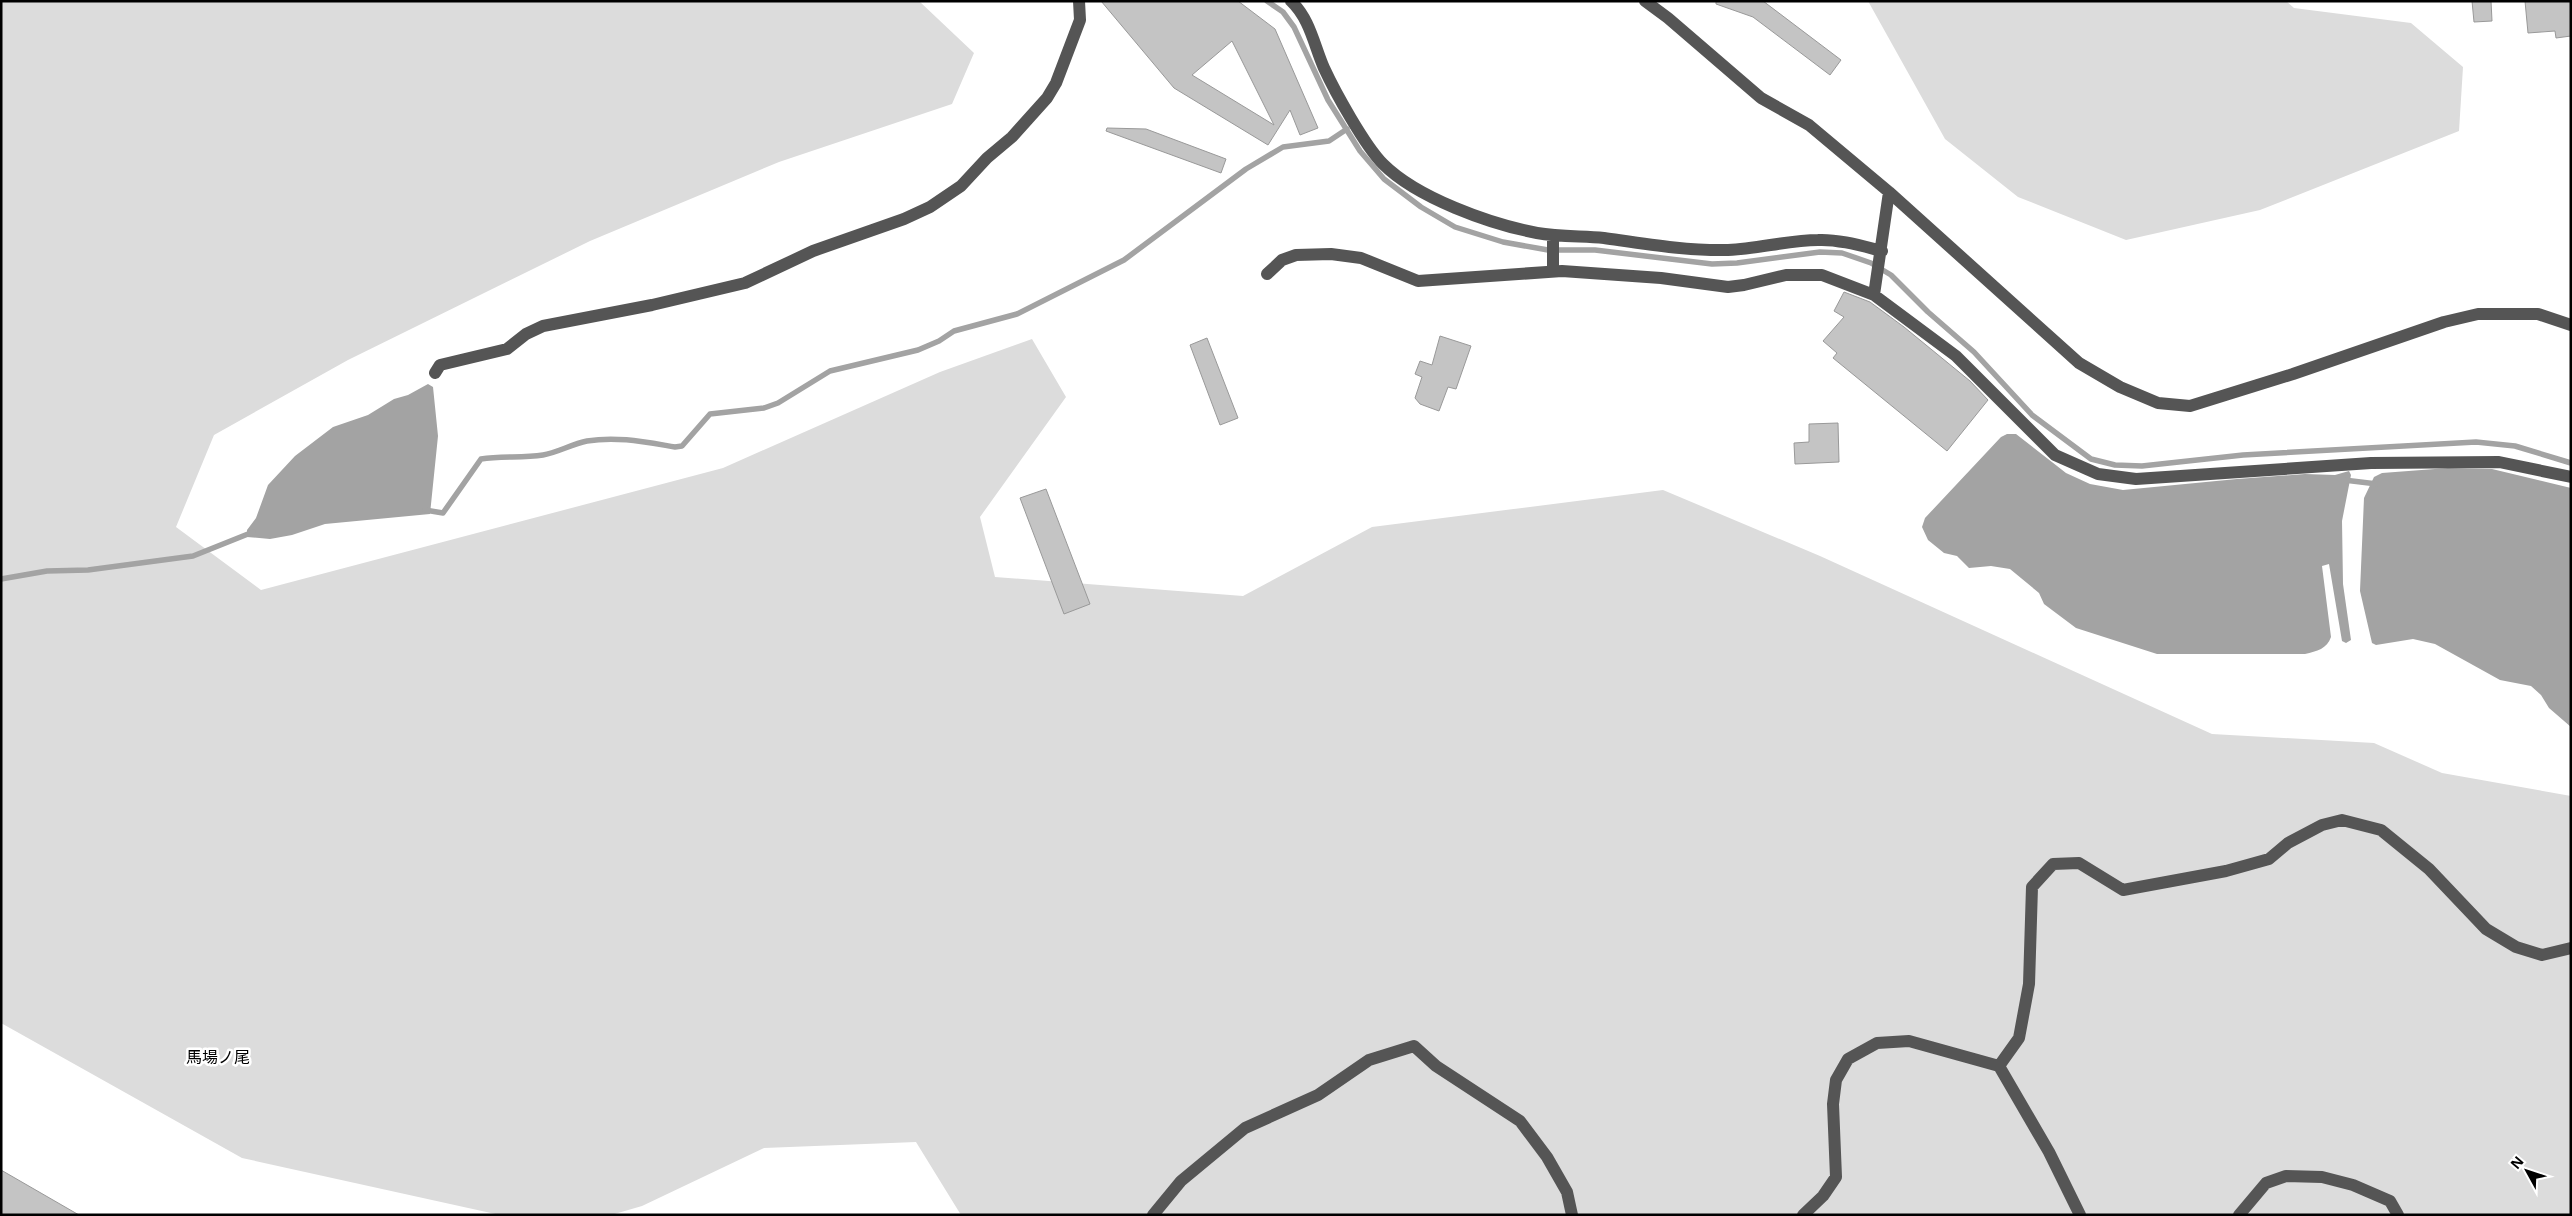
<svg xmlns="http://www.w3.org/2000/svg" width="2572" height="1216" font-family="'Noto Sans','Noto Sans JP',sans-serif">
	<style>
		.green { fill: #dcdcdc }
		.water { fill: #a3a3a3 }
		.lines { fill: none; stroke-linecap: round; stroke-linejoin: round }
		.stream { stroke: #a3a3a3; stroke-width: 5.5 }
		.building { fill: #c4c4c4; stroke: #999; fill-rule: evenodd }
		.minor { stroke: #555; stroke-width: 12 }
		.labels { text-anchor: middle; stroke-width: 5; stroke-linejoin: round; paint-order: stroke }
		.neighbourhood-label { font-size: 16px; fill: #000; stroke: #fff }
	</style>
	<rect width="100%" height="100%" fill="#fff"/>
	<!-- green -->
	<path class="green" d="M1,1H919L974,53L952,104L779,162L590,241L348,360L214,435L176,527L261,590L723,468L940,372L1032,339L1066,397L980,517L995,577L1243,596L1372,527L1663,490L1820,556L2212,734L2374,743L2442,773L2571,796V1215H961L916,1142L764,1148L642,1206L611,1215H500L242,1158L1,1023Z
		M1868,1H2286L2294,8L2411,23L2463,67L2459,131L2260,210L2126,240L2018,197L1945,139Z"/>
	<!-- water -->
	<path class="water" d="M428,384L433,387L438,436L430,514L325,524L292,535L270,539L247,537V530L256,518L268,485L295,456L333,427L368,415L394,399L408,395Z
		M2007,434H2016L2066,473L2090,484L2123,490L2237,479L2305,474L2335,475L2349,471L2351,475L2342,521L2343,584L2351,640L2346,643L2342,641L2329,564L2322,566L2331,637C2327,649 2317,651 2305,654H2157L2076,628L2044,604L2039,593L2010,569L1991,566L1969,568L1957,556L1944,553L1928,540L1922,527L1925,518L2001,437Z
		M2448,468L2492,469L2571,488V727L2549,708L2541,695L2531,686L2500,680L2435,644L2413,639L2376,645L2372,643L2360,591L2364,498L2374,477L2382,473Z"/>
	<g class="lines">
		<!-- stream -->
		<path class="stream" d="M1267,1L1283,12L1294,27L1328,100L1360,151L1384,179L1421,207L1455,227L1503,242L1548,250H1595L1712,264L1737,263L1820,252L1842,253L1871,263L1891,275L1928,312L1974,352L2032,415L2091,459L2115,465L2142,466L2243,455L2476,442L2515,446L2571,463
			M2344,480L2377,484
			M425,510L443,513L481,459C502,456 522,458 543,455C556,453 572,444 587,441C617,436 645,442 675,447L682,446L710,414L764,408L778,403L830,371L918,350L939,341L954,331L1017,314L1124,260L1246,169L1283,147L1329,141L1347,129
			M1,579L47,571L88,570L193,556L253,532"/>
	</g>
	<!-- building -->
	<path class="building" d="M1101,1H1238L1275,29L1318,128L1300,135L1290,110L1268,145L1174,88ZM1232,41L1274,125L1192,75Z
		M1716,1H1763L1841,60L1830,75L1753,17L1716,4Z
		M2472,1H2491L2492,21L2474,22Z
		M2525,1H2571V36L2556,38L2555,31L2528,33Z
		M1107,128L1146,129L1226,159L1221,173L1106,131Z
		M1844,292L1870,302L1904,327L1970,381L1988,400L1947,451L1833,358L1837,353L1823,341L1844,317L1834,311Z
		M1440,336L1471,346L1456,389L1448,387L1439,411L1420,404L1415,398L1422,377L1415,374L1420,361L1432,365Z
		M1207,338L1238,418L1220,425L1190,345Z
		M1838,423L1839,462L1795,464L1794,443L1809,442V424Z
		M1046,489L1090,604L1064,614L1020,498Z
		M1,1170L79,1215H1Z"/>
	<g class="lines">
		<!-- minor -->
		<path class="minor" d="M1291,1C1310,19 1314,45 1324,68C1335,92 1365,146 1383,164C1417,198 1490,224 1537,233C1559,237 1582,236 1604,238C1646,244 1687,251 1728,250C1758,249 1788,240 1818,240C1838,239 1862,246 1882,251
			M1645,1L1668,18L1761,98L1809,125L1889,192L2079,363L2120,387L2158,403L2190,406L2293,374L2444,322L2478,314H2538L2571,325
			M1553,271V235
			M1267,274L1282,260L1296,255L1331,254L1361,258L1418,281L1562,271L1661,278L1728,287L1744,285L1786,275H1822L1874,295L1956,356L2055,455L2098,474L2136,479L2371,463L2499,462L2571,477
			M1874,295L1889,192
			M435,373L440,365L507,349L526,334L543,326L652,305L745,283L813,251L904,219L930,207L961,186L987,158L1012,137L1047,98L1056,83L1080,20L1079,1
			M1999,1066L2019,1038L2029,984L2032,887L2053,864L2079,863L2123,890L2226,871L2269,859L2288,843L2322,825L2342,820L2381,830L2429,869L2486,929L2516,947L2542,955L2571,948
			M1153,1215L1181,1181L1245,1128L1318,1095L1369,1060L1414,1046L1436,1066L1520,1121L1547,1157L1567,1192L1572,1215
			M1803,1215L1823,1196L1836,1177L1833,1104L1836,1080L1848,1059L1877,1043L1909,1041L1999,1066L2049,1152L2080,1215
			M2239,1215L2266,1183L2286,1176L2322,1177L2353,1185L2390,1201L2398,1215"/>
	</g>
	<g class="labels">
		<!-- neighbourhood labels -->
		<g class="neighbourhood-label">
			<text x="218" y="1063">馬場ノ尾</text>
		</g>
	</g>
	<!-- border -->
	<rect width="2572" height="1216" fill="none" stroke="#000000" stroke-width="5"/>
	<!-- north arrow -->
	<g transform="translate(2527 1171) rotate(310)" stroke="#ffffff" stroke-width="4" paint-order="stroke">
	<path d="M0-4L9 19L0 12L-9 19Z" fill="#000000"/>
	<text y="-8" font-size="14" font-weight="bold" text-anchor="middle" fill="#000000">N</text>
	</g>
</svg>
